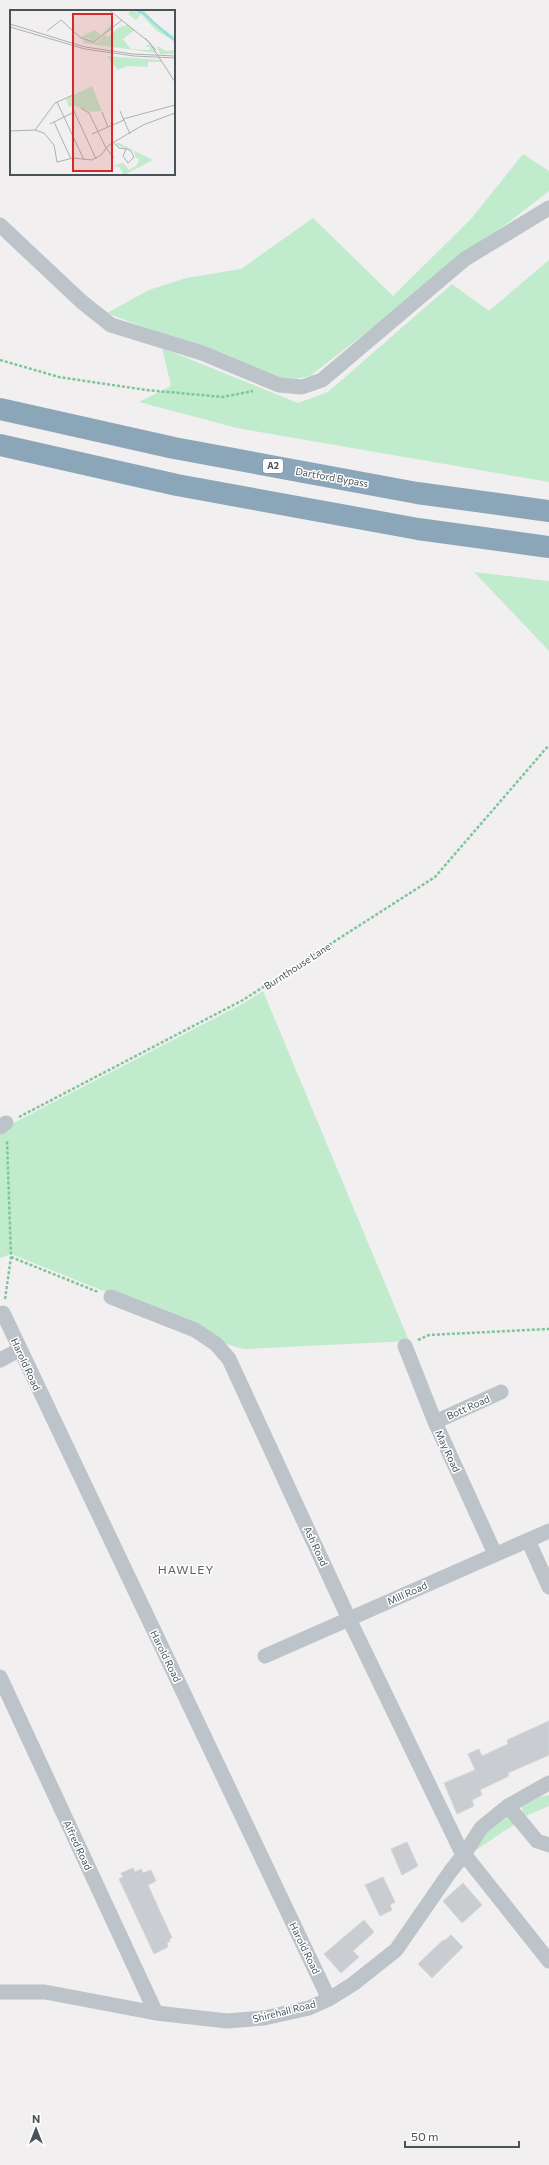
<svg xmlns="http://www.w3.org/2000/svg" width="549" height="2165" font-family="Commissioner,sans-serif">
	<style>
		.green { fill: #c1ebcd }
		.building { fill: #c9ccd1; stroke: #d3d6da }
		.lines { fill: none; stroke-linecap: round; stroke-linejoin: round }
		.path { stroke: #7cc69a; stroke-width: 2.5; stroke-dasharray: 3 2; stroke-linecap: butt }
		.minor { stroke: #bcc4ca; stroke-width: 15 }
		.highway { stroke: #8ba6b9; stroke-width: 22 }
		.labels { text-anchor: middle; stroke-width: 3; stroke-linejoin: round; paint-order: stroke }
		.shield { fill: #fff; stroke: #7f878c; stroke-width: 1 }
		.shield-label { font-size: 9px; font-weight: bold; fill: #48545a }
		.street-label { font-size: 10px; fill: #48545a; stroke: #fff }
		.quarter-label { font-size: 12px; letter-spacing: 1px; fill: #5c6063; stroke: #fff }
		.inset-river { fill: none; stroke: #92dbe4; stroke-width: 2 }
		.inset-road { fill: none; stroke: #adb1b3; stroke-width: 1 }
		.view { fill: #d62828; fill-opacity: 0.15; stroke: #d62828; stroke-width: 2 }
		.inset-edge { fill: none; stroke: #48545a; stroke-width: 2 }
	</style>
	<rect width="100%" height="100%" fill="#f1efef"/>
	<!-- green -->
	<path class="green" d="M523,154L549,171V191L310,376L283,381L107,313L149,290L186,278L241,269L313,218L393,296L471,219Z
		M549,260V482L237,428L139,402L171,386L162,348L298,403L328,392L452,284L489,311Z
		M474,572L549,581V651Z
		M263,991L409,1341L244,1349L215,1341L194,1327L11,1254L0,1258V1130L244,1003Z
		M549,1795V1806L523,1817L522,1806L540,1797Z
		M507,1814L515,1824L470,1854L490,1826Z"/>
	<!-- building -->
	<path class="building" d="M549,1721V1755L508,1773L509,1776L480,1790L482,1795L472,1800L474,1806L457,1814L444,1783L475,1770L468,1754L479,1749L482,1756L508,1744L507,1740Z
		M407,1842L418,1866L402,1875L391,1849Z
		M133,1868L135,1872L141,1869L143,1873L151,1870L156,1881L148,1885L172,1938L169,1939L170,1941L167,1943L168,1947L154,1954L119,1879L123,1877L121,1873Z
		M383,1877L395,1902L390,1905L392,1910L380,1916L365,1885Z
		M463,1883L482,1905L462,1923L443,1901Z
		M364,1920L374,1932L353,1951L359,1957L341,1973L324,1954Z
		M451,1935L463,1947L432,1978L418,1964L443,1940L444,1941Z"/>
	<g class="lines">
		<!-- path -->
		<path class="path" d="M0,360L59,377L146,390L223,397L253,391
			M19,1117L243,1000L435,877L549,745
			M11,1257L98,1292
			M5,1299L11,1257L7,1140
			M418,1340L429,1335L549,1329"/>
		<!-- minor -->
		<path class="minor" d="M0,225L82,302L111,325L202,353L279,385L302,387L322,380L465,259L549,208
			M0,1127L6,1123
			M111,1297L195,1330L216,1344L229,1359L349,1619L460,1849L549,1961
			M3,1313L329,1999
			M405,1346L435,1422L495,1554
			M0,1360L19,1350
			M435,1422L501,1392
			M528,1540L549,1587
			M265,1656L549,1531
			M0,1677L156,2013
			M508,1806L537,1841L549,1845
			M0,1992H45L156,2013L227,2021L264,2018L309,2008L329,1999L353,1984L396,1950L450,1872L465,1853L481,1828L508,1806L549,1783"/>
		<!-- highway -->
		<path class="highway" d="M0,409L174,448L417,493L549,511
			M0,445L177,485L418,529L549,547"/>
	</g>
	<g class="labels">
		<!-- shield labels -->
		<rect class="shield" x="263" y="459" width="20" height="14" rx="3"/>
		<g class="shield-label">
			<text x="273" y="469">A2</text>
		</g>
		<!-- street labels -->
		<g class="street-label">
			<text transform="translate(332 477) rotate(10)" y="4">Dartford Bypass</text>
			<text transform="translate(297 966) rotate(-33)" y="4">Burnthouse Lane</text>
			<text transform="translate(26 1364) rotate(65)" y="4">Harold Road</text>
			<text transform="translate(468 1407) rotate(-24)" y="4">Bott Road</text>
			<text transform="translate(448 1451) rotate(65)" y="4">May Road</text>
			<text transform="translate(316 1546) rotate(65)" y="4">Ash Road</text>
			<text transform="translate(407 1593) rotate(-24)" y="4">Mill Road</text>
			<text transform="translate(166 1656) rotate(64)" y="4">Harold Road</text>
			<text transform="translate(78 1845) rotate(65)" y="4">Alfred Road</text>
			<text transform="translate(305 1948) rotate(64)" y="4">Harold Road</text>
			<text transform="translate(284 2011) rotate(-14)" y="4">Shirehall Road</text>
		</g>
		<!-- quarter labels -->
		<g class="quarter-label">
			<text x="186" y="1574">HAWLEY</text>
		</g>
	</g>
	<!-- overview -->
	<g transform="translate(10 10)">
		<rect width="165" height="165" fill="#f1efef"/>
		<path d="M121,0L128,3L127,0H134L147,15L164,26L165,27V44H150L147,36L156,41L165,40L163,30L147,21L131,4L126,10L118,4ZM117,14L125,20L113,29L121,39L140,40V37H135L139,34L146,43L73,33L74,29L86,33L95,25L98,27L109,17L111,18L112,15L114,17ZM101,15L103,17L85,31L70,27L85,20L91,25ZM97,46L151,50L152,52H138V57L117,56L108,60ZM82,76L92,101L80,102L63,95L59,97L56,89ZM107,132L143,150L114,165L109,157L103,156L113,153L119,160L126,156L130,149L126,148L124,141L106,135Z" fill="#c1ebcd"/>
		<path class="inset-river" d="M126,0L133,3L165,31"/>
		<path class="inset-road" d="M99,0L139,32L165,72M0,14L75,37L123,44L165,46M0,17L75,39L124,46L165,48M37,21L51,10L71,28L84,32L112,10M135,28L146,40M47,92L74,150M71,98L79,103L96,138L104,148M63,99L86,149M110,101L120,124M92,102L98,117M113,109L165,95M44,112L61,149M40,114L64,102M25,120L45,93L63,85M0,121L25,120L34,123L44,135L47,152L63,148L82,150L91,145L99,135L133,115L165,103M82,124L114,110M104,133L109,138L117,139L121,141L124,147L118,153L113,146L116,139"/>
		<path class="view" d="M63,4H102V161H63Z"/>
		<rect width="165" height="165" class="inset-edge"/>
	</g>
	<!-- north arrow -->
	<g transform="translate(36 2129)" stroke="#ffffff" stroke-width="3" paint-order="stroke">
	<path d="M0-3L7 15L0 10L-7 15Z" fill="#48545a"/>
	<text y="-6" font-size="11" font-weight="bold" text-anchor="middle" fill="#48545a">N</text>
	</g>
	<!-- scale -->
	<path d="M405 2141v6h114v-6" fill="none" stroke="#48545a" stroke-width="2"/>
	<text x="411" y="2141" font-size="12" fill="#48545a" stroke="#ffffff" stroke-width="3" paint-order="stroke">50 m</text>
</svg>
